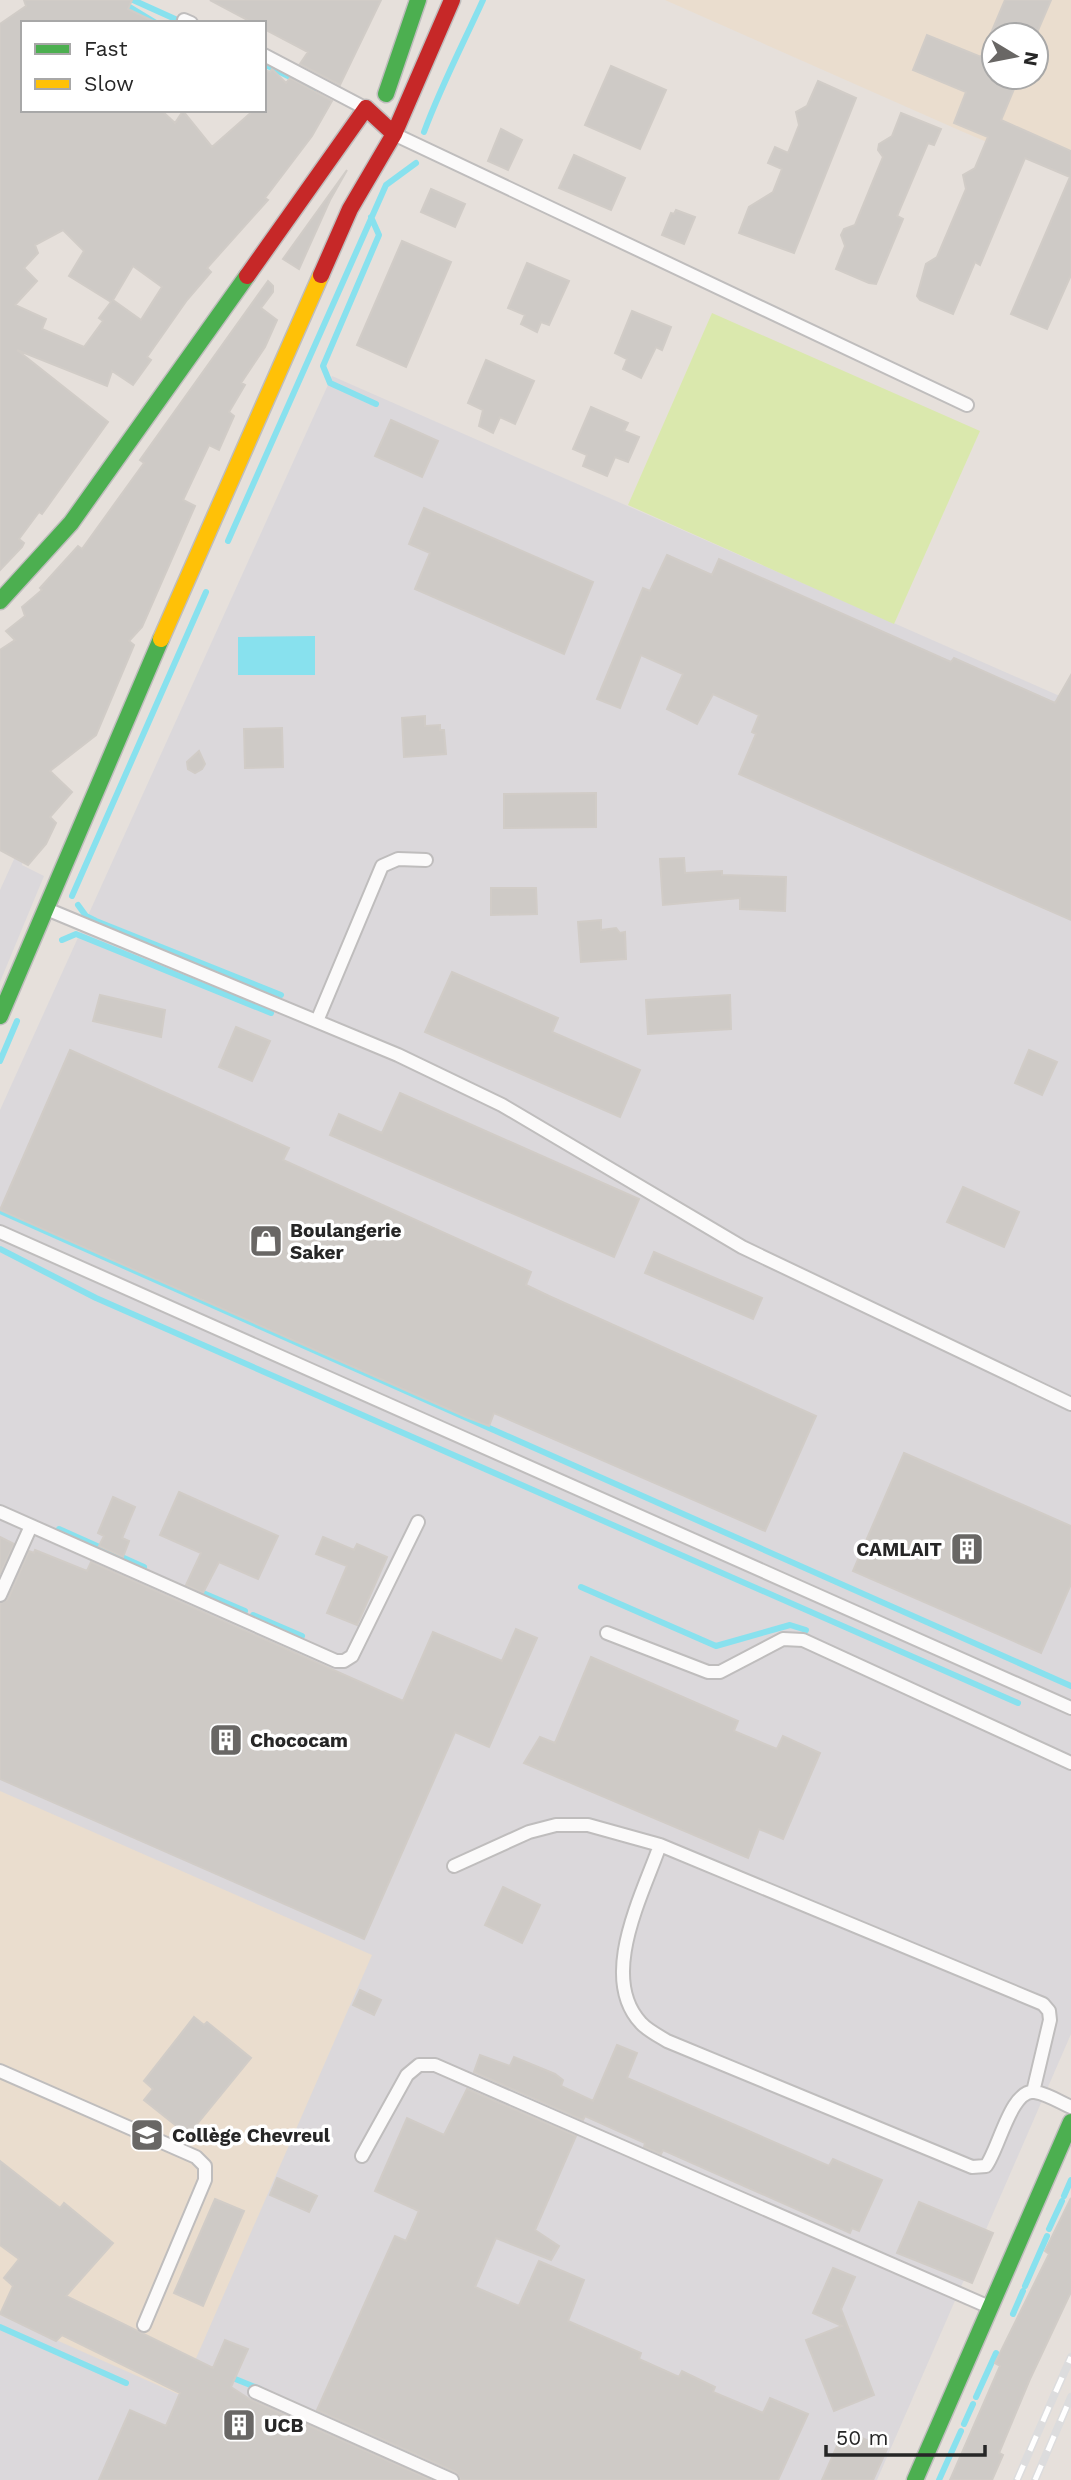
<svg xmlns="http://www.w3.org/2000/svg" width="1071" height="2480" font-family="'Work Sans',sans-serif">
	<style>
		.industrial { fill: #dbd8db }
		.education { fill: #eaddce; fill-rule: evenodd }
		.pitch { fill: #dae8ad }
		.water { fill: #88e1ee }
		.lines { fill: none; stroke-linecap: round; stroke-linejoin: round }
		.stream { stroke: #88e1ee; stroke-width: 6 }
		.building { fill: #cecac6; stroke: #d1ccc7; stroke-width: 2; fill-rule: evenodd }
		.lane-casing { stroke: #bfbdbd; stroke-width: 16 }
		.fast-casing { stroke: #bfbdbd; stroke-width: 19 }
		.slow-casing { stroke: #bfbdbd; stroke-width: 19 }
		.jam-casing { stroke: #bfbdbd; stroke-width: 19 }
		.lane { stroke: #fbfafa; stroke-width: 12 }
		.fast { stroke: #4caf50; stroke-width: 16 }
		.slow { stroke: #ffc107; stroke-width: 16 }
		.jam { stroke: #c62828; stroke-width: 16 }
		.rail-casing { stroke: #dcdcdd; stroke-width: 8 }
		.rail { stroke: #fff; stroke-width: 5; stroke-dasharray: 16; stroke-linecap: butt }
		.labels { text-anchor: middle; stroke-width: 7; stroke-linejoin: round; paint-order: stroke }
		.poi-label { font-size: 19px; font-weight: bold; fill: #262626; stroke: #fff; text-anchor: start }
	</style>
	<rect width="100%" height="100%" fill="#e6e0db"/>
	<!-- industrial -->
	<path class="industrial" d="M332,376L1071,701V2034L877,2480H0V1110Z
		M15,857L23,860L22,865L44,876L0,982V890Z"/>
	<!-- education -->
	<path class="education" d="M665,0H1071V178L961,131ZM994,35H1036V77H994Z
		M0,1791L372,1955L180,2395L0,2315Z"/>
	<!-- pitch -->
	<path class="pitch" d="M712,313L980,431L894,624L628,505Z"/>
	<!-- water -->
	<path class="water" d="M315,636V675H238V637Z"/>
	<g class="lines">
		<!-- stream -->
		<path class="stream" d="M118,0L156,23
			M133,0L184,23
			M264,64L314,89
			M424,132C441,86 463,44 483,0
			M371,217L379,235L323,366L330,383L376,404
			M228,541L386,185L416,163
			M72,896L206,592
			M78,905L86,916L96,921L281,995
			M62,940L76,934L271,1013
			M0,1061L17,1021
			M0,1211L1071,1686
			M0,1249L96,1298L1018,1703
			M59,1529L144,1567
			M581,1587L716,1646L790,1625L806,1630
			M203,1593L245,1611
			M253,1615L302,1636
			M1064,2196L1071,2180
			M1049,2229L1062,2201
			M1025,2286L1047,2236
			M1013,2314L1023,2291
			M0,2327L126,2383
			M228,2376L260,2389
			M976,2397L996,2353
			M964,2424L973,2404
			M939,2480L961,2431"/>
	</g>
	<!-- building -->
	<path class="building" d="M24,0H132L128,9L157,23H23V110H161L175,123L183,111L212,147L254,110H264V70L270,72L272,69L286,83L290,78L332,101L312,136L265,198L268,200L207,268L211,272L187,300L147,357L151,360L133,385L112,371L107,386L17,350L108,422L42,514L39,512L19,539L24,543L22,547L0,570V24L26,6ZM63,230L84,251L69,276L111,302L99,318L103,321L84,347L42,329L46,319L15,305L37,281L24,268L38,253L35,245ZM133,266L162,287L141,320L113,300Z
		M210,0H381L340,85L300,64L308,52L264,29V23H253Z
		M1005,0H1051L1036,35H994V77H1019L1001,120L1071,151V275L1047,329L1011,314L1070,177L1025,158L980,265L975,262L953,314L920,300L917,296L926,264L937,257L966,189L963,175L975,168L988,137L954,123L966,92L913,70L927,35L981,57Z
		M611,66L666,90L640,149L585,125Z
		M818,81L856,98L794,253L739,233L749,207L773,192L782,169L768,163L775,147L788,153L799,125L796,112L807,106Z
		M901,113L941,129L934,145L928,143L897,216L903,219L876,284L869,283L836,269L845,246L841,235L844,229L855,225L883,157L878,150L879,144L892,136Z
		M501,129L522,140L508,170L488,161Z
		M574,155L625,178L611,210L559,188Z
		M347,170L330,200L299,269L283,259Z
		M431,189L465,204L455,227L421,212Z
		M676,210L695,217L684,244L662,235L671,213L674,214Z
		M402,241L451,262L406,367L357,345Z
		M527,263L569,281L549,325L541,322L537,332L521,324L525,315L508,308Z
		M268,281L273,286V292L261,308L277,320L265,347L241,383L245,385L229,412L234,416L219,450L209,445L183,500L195,506L142,627L129,641L134,645L96,735L50,771L72,792L50,817L56,823L46,844L28,865L0,850V650L15,640L6,631L25,616L22,607L42,590L40,588L78,546L82,549L144,463L140,460Z
		M632,311L671,327L662,350L656,347L641,378L623,369L627,359L615,353Z
		M486,360L534,381L515,424L500,417L493,433L479,426L483,410L468,403Z
		M591,407L628,423L624,431L639,437L628,462L615,457L607,476L583,466L587,455L573,449Z
		M391,420L438,441L422,477L375,456Z
		M424,508L593,582L564,654L415,589L430,553L409,544Z
		M667,555L712,575L719,559L951,662L954,658L1055,703L1071,675V920L739,774L756,734L752,732L759,715L713,694L697,724L667,709L683,674L641,655L620,708L597,699L643,588L650,591Z
		M425,716V726L440,725V730H444L446,754L404,757L402,718Z
		M282,728L283,767L245,768L244,729Z
		M199,751L205,764L202,769L195,773L188,769L187,762Z
		M596,793V827L504,828V794Z
		M684,858L685,873L722,871V875L786,877L785,911L740,909V898L663,905L660,859Z
		M491,888H536L537,914L491,915Z
		M601,920V930L616,928L620,933L625,932L626,959L581,962L578,922Z
		M452,972L558,1018L552,1032L640,1070L620,1117L425,1032Z
		M100,995L165,1010L161,1037L93,1021Z
		M730,995L731,1029L648,1034L646,1000Z
		M236,1027L270,1041L252,1081L219,1067Z
		M70,1050L289,1148L283,1160L531,1272L526,1285L549,1296L816,1416L765,1531L494,1413L489,1426L466,1417L0,1210Z
		M1029,1050L1057,1062L1042,1095L1015,1083Z
		M400,1093L639,1199L614,1257L330,1135L339,1114L382,1133Z
		M963,1187L1019,1212L1004,1247L947,1222Z
		M654,1252L762,1298L753,1319L645,1273Z
		M904,1453L1071,1526V1584L1041,1653L853,1571Z
		M179,1492L278,1536L258,1579L219,1562L203,1593L186,1585L201,1553L160,1535Z
		M113,1497L135,1507L122,1538L129,1541L123,1557L99,1546L104,1536L98,1533Z
		M0,1537L14,1544L0,1574Z
		M323,1537L354,1550L357,1544L387,1557L357,1625L327,1613L347,1566L316,1554Z
		M35,1550L87,1571L91,1562L403,1701L433,1632L502,1661L516,1629L537,1638L489,1747L455,1732L364,1939L0,1779V1604L8,1599L29,1551L34,1553Z
		M591,1657L738,1721L734,1731L777,1749L783,1736L820,1753L783,1839L759,1829L748,1858L524,1763L540,1737L555,1743Z
		M503,1887L540,1905L522,1943L485,1925Z
		M360,1990L381,2000L374,2015L353,2005Z
		M194,2017L204,2025L207,2022L251,2058L188,2135L144,2100L153,2089L144,2081Z
		M617,2045L637,2053L627,2078L829,2166L833,2159L882,2180L859,2231L852,2228L850,2233L663,2150L661,2154L644,2147L645,2143L585,2116L583,2120L474,2072L480,2055L510,2066L514,2057L555,2074L563,2080L561,2086L593,2101Z
		M467,2089L576,2136L535,2230L559,2246L551,2260L496,2238L475,2287L519,2306L539,2261L584,2280L568,2321L641,2353L639,2359L679,2377L682,2371L715,2387L713,2392L763,2413L770,2398L808,2414L778,2480H461L456,2472L317,2410L395,2236L406,2241L419,2211L375,2191L407,2118L444,2135Z
		M0,2161L60,2208L64,2203L113,2243L66,2296L213,2368L225,2340L248,2349L231,2387L251,2400L431,2480H99L130,2410L166,2426L180,2393L62,2335L56,2341L0,2314L13,2286L4,2278L19,2259L0,2245Z
		M277,2178L317,2196L309,2212L270,2195Z
		M1071,2198V2292L1030,2379L999,2453L1003,2455L992,2480H950L1000,2366L995,2363L1049,2254L1045,2251Z
		M215,2199L244,2211L203,2306L174,2293Z
		M919,2202L993,2233L972,2283L897,2253Z
		M833,2268L855,2277L841,2309L874,2395L834,2411L806,2340L842,2326L813,2313Z
		M844,2430L887,2449L873,2480H822Z"/>
	<g class="lines">
		<defs>
			<path id="lane" d="M184,20L191,23
				M264,55L363,107
				M398,136L967,405
				M49,910L398,1055L502,1105L742,1247L1071,1404
				M317,1021L382,866L398,859L426,860
				M0,1232L1071,1708
				M0,1512L336,1661H344L352,1656L418,1522
				M0,1595L31,1526
				M607,1633L708,1672H720L783,1639L803,1640L1071,1763
				M660,1845C643,1894 598,1977 641,2023C647,2030 659,2036 667,2041L972,2167L986,2166C999,2149 1011,2088 1035,2092C1047,2094 1060,2102 1071,2107
				M454,1866L529,1832L556,1825H588L660,1845L1043,2004L1049,2011L1050,2020L1033,2092
				M0,2071L196,2157L205,2166V2180L144,2325
				M362,2156L407,2075L419,2065H435L987,2306
				M255,2392L452,2480"/>
			<path id="fast" d="M386,94L418,0
				M0,601L71,523L247,276
				M0,1016L161,639
				M915,2480L1071,2122"/>
			<path id="slow" d="M161,639L321,275"/>
			<path id="jam" d="M321,275L350,209L394,134L452,0
				M247,276L366,108L394,134"/>
		</defs>
		<!-- lane casing -->
		<use href="#lane" class="lane-casing"/>
		<!-- fast casing -->
		<use href="#fast" class="fast-casing"/>
		<!-- slow casing -->
		<use href="#slow" class="slow-casing"/>
		<!-- jam casing -->
		<use href="#jam" class="jam-casing"/>
		<!-- lane -->
		<use href="#lane" class="lane"/>
		<!-- fast -->
		<use href="#fast" class="fast"/>
		<!-- slow -->
		<use href="#slow" class="slow"/>
		<!-- jam -->
		<use href="#jam" class="jam"/>
		<defs>
			<path id="rail" d="M1017,2480L1071,2357
				M1035,2480L1071,2397"/>
		</defs>
		<!-- rail casing -->
		<use href="#rail" class="rail-casing"/>
		<!-- rail -->
		<use href="#rail" class="rail"/>
	</g>
	<!-- icons -->
	<defs>
		<symbol id="shop-square" viewBox="-11 -11 22 22"><rect x="-9" y="-9" width="18" height="18" rx="4" fill="#696765" stroke="#fff"/><path d="M-5-2.5h2.3a2.7 3.5 0 0 1 5.4 0H5L5.5 6h-11ZM-1.5-2.5h3a1.5 2.3 0 0 0-3 0Z" fill="#fff"/></symbol>
		<symbol id="building-square" viewBox="-11 -11 22 22"><rect x="-9" y="-9" width="18" height="18" rx="4" fill="#696765" stroke="#fff"/><path d="M-4-6H4V6H1V3H-1V6H-4ZM-2.5-4.3h1.7v1.8h-1.7ZM.8-4.3h1.7v1.8H.8ZM-2.5-1h1.7V.8h-1.7ZM.8-1h1.7V.8H.8Z" fill="#fff"/></symbol>
		<symbol id="school-square" viewBox="-11 -11 22 22"><rect x="-9" y="-9" width="18" height="18" rx="4" fill="#696765" stroke="#fff"/><path d="M0-5L7-2L0 1L-7-2ZM-4 1L0 2.5L4 1V4Q0 6-4 4Z" fill="#fff"/></symbol>
	</defs>
	<g fill-rule="evenodd">
		<use href="#shop-square" x="247" y="1222" width="38" height="38"/>
		<use href="#building-square" x="948" y="1530" width="38" height="38"/>
		<use href="#building-square" x="207" y="1721" width="38" height="38"/>
		<use href="#school-square" x="128" y="2116" width="38" height="38"/>
		<use href="#building-square" x="220" y="2406" width="38" height="38"/>
	</g>
	<g class="labels">
		<!-- poi labels -->
		<g class="poi-label">
			<text x="290" y="1237">Boulangerie<tspan x="290" dy="22">Saker</tspan></text>
			<text x="942" y="1556" text-anchor="end">CAMLAIT</text>
			<text x="250" y="1747">Chococam</text>
			<text x="172" y="2142">Collège Chevreul</text>
			<text x="264" y="2432">UCB</text>
		</g>
	</g>
	<!-- legend -->
	<rect x="21" y="21" width="245" height="91" fill="#ffffff" stroke="#a8a8a8" stroke-width="2"/>
	<rect x="35" y="44" width="35" height="10" fill="#4caf50" stroke="#a8a8a8" stroke-width="2"/>
	<text x="84" y="56" font-size="21" fill="#262626">Fast</text>
	<rect x="35" y="79" width="35" height="10" fill="#ffc107" stroke="#a8a8a8" stroke-width="2"/>
	<text x="84" y="91" font-size="21" fill="#262626">Slow</text>
	<!-- north arrow -->
	<g transform="translate(1015 56) rotate(100)"><circle r="33" fill="#ffffff" stroke="#a8a8a8" stroke-width="2"/>
	<path d="M0-5L12 26L0 18L-12 26Z" fill="#696765"/>
	<text y="-10" font-size="19" font-weight="bold" text-anchor="middle" fill="#262626">N</text>
	</g>
	<!-- scale -->
	<path d="M826 2445v10h159v-10" fill="none" stroke="#262626" stroke-width="3.5"/>
	<text x="836" y="2445" font-size="21" fill="#262626" stroke="#ffffff" stroke-width="5" paint-order="stroke">50 m</text>
</svg>
